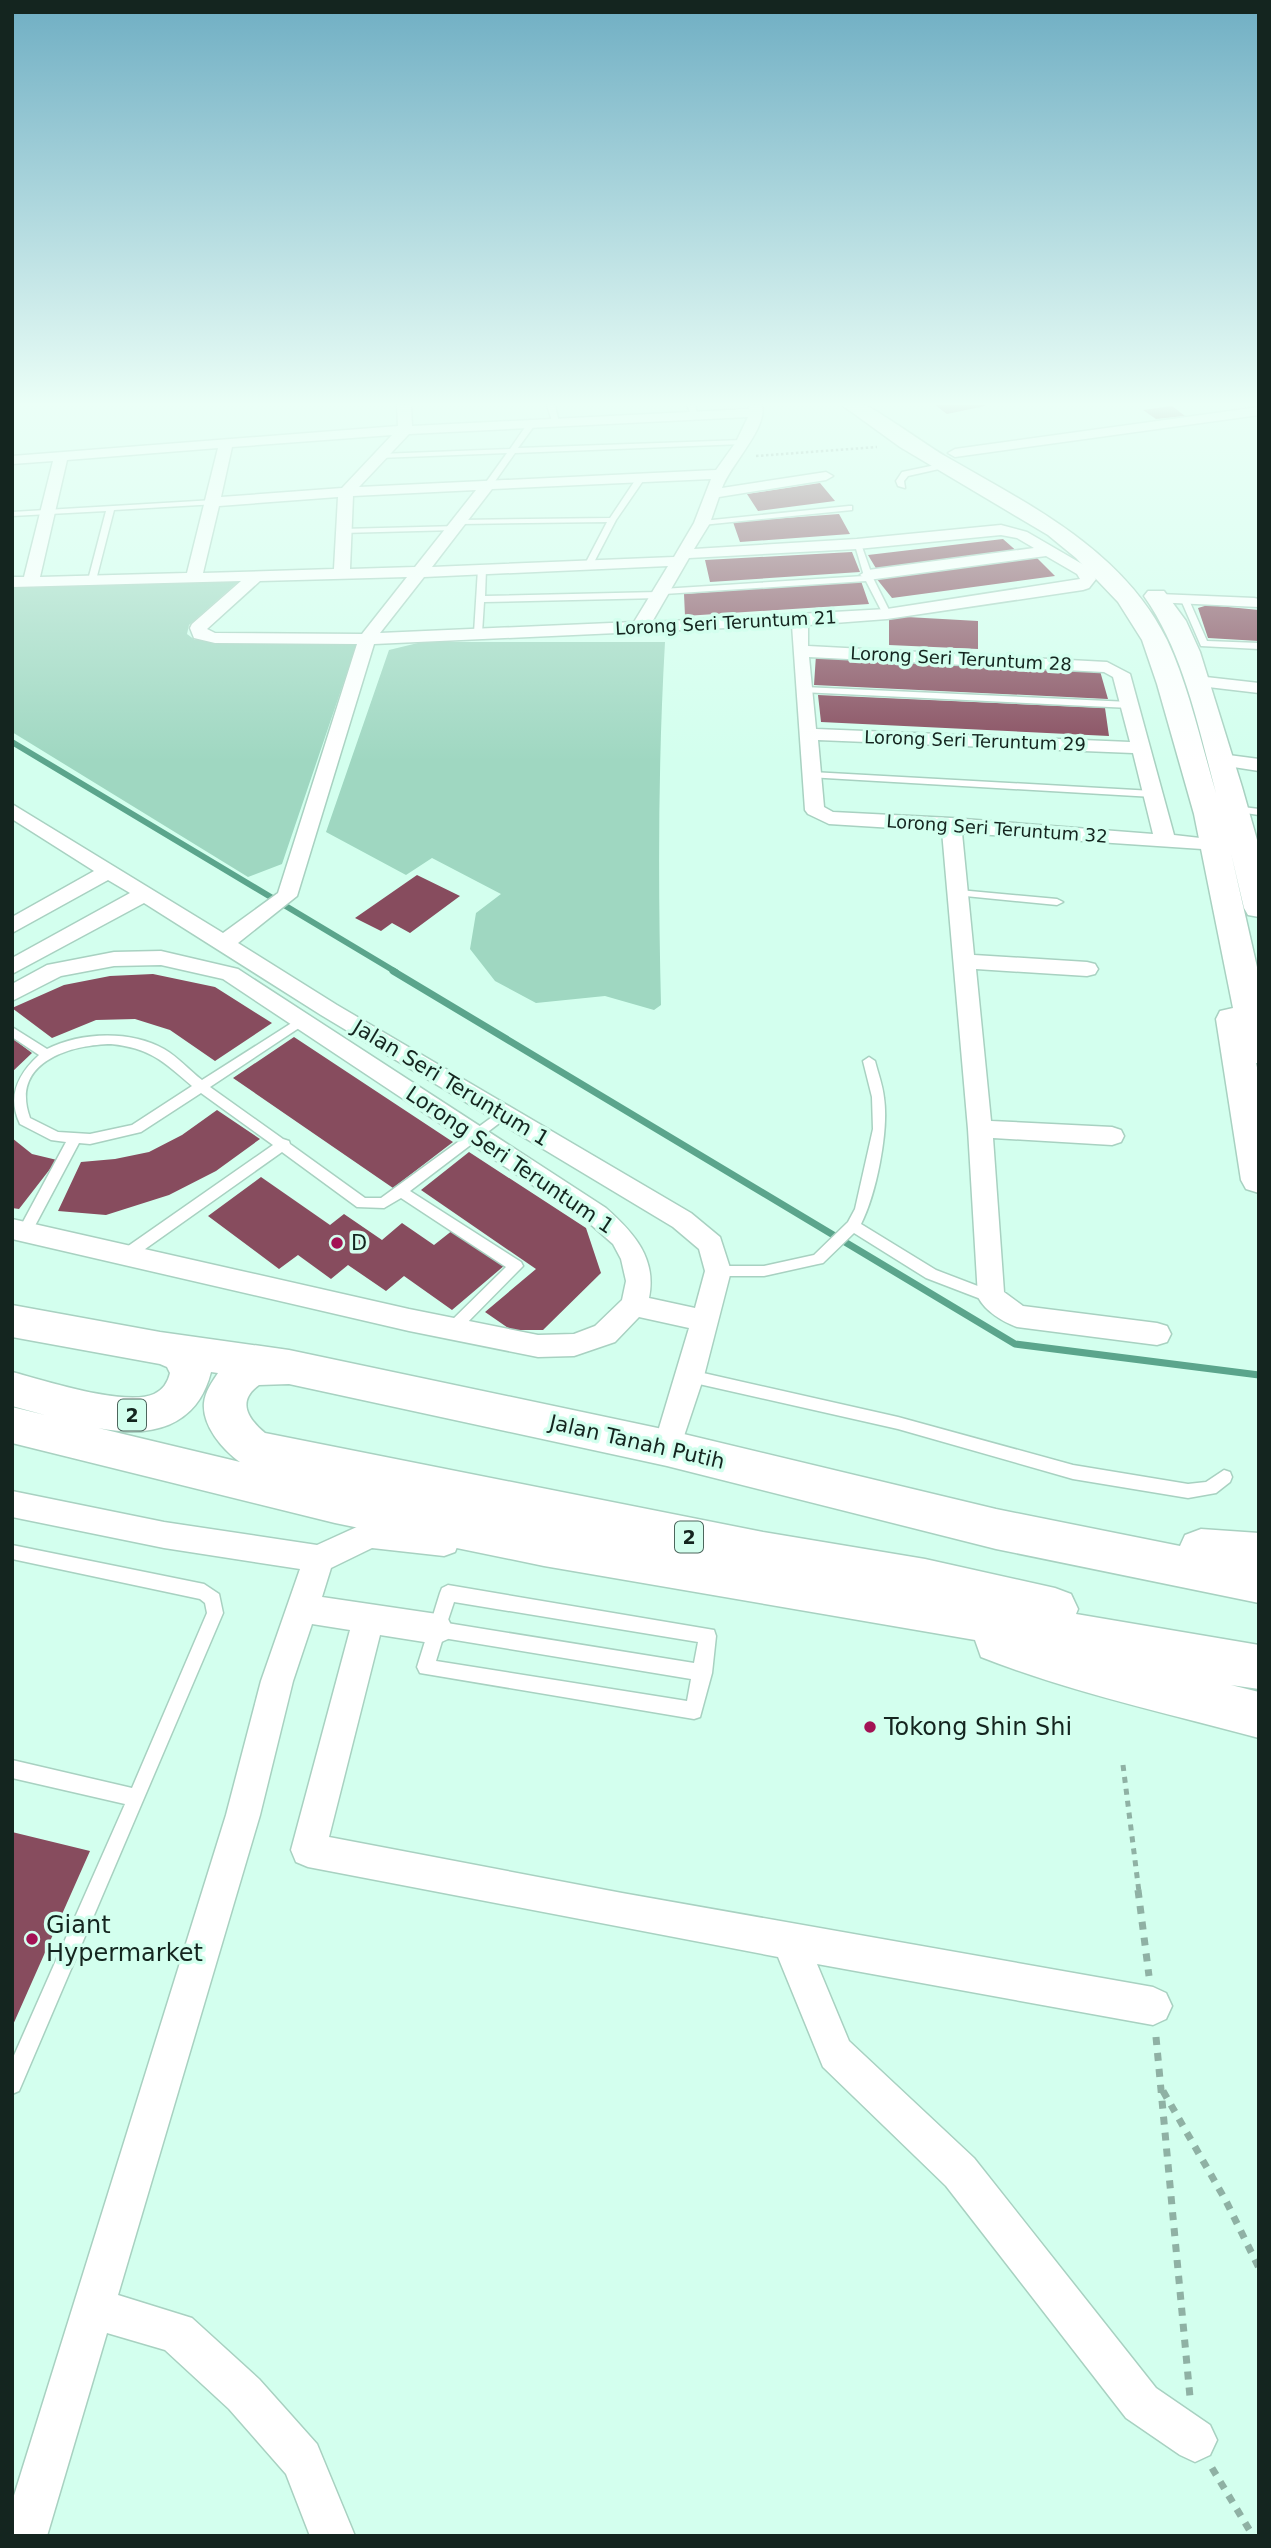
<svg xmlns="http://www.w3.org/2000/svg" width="1271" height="2548" font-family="'DejaVu Sans',sans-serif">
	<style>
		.green { fill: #9fd7c1 }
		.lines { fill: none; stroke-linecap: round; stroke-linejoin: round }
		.stream-far1 { stroke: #5ba58c; stroke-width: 6 }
		.stream { stroke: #5ba58c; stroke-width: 7 }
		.building { fill: #874c5e }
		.lane-casing { stroke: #a8d1c1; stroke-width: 3 }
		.street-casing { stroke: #a8d1c1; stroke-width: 3 }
		.secondary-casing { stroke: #a8d1c1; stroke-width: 3 }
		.highway-casing { stroke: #a8d1c1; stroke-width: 3 }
		.path-far2 { stroke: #8fb1a4; stroke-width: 2.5; stroke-dasharray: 2.5 2.5; stroke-linecap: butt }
		.path-far1 { stroke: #8fb1a4; stroke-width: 5; stroke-dasharray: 6 6; stroke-linecap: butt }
		.path { stroke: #8fb1a4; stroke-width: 7; stroke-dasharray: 8 8; stroke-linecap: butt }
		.lane { fill: #fff; fill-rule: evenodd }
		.street { fill: #fff; fill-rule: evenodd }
		.secondary { fill: #fff; fill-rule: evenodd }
		.highway { fill: #fff; fill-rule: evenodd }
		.poi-dot { fill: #a31254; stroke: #d3ffee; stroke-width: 2.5 }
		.labels { text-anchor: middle; stroke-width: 7; stroke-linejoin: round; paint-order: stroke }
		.far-street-label { font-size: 18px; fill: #14251f; stroke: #d3ffee }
		.shield { fill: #d3ffee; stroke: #4d665d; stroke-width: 2 }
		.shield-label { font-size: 19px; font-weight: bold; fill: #14251f }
		.street-label { font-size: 21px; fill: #14251f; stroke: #d3ffee }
		.poi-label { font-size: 21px; fill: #14251f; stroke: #d3ffee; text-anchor: start }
		.near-poi-label { font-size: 24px; fill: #14251f; stroke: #d3ffee; text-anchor: start }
	</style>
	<rect width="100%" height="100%" fill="#d3ffee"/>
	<!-- green -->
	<path class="green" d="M239,581L189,625L187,634L195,640H351L356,646L282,864L248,877L12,732V588Z
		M422,642H665C658,764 658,883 661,1005L654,1010L605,996L536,1003L495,981L470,949L476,913L501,894L432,858L406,875L326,832L389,650Z"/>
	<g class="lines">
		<!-- stream-far1 -->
		<path class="stream-far1" d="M12,742L396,972"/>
		<!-- stream -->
		<path class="stream" d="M393,971L1015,1344L1259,1375"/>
	</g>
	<!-- building -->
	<path class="building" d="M935,405H985V406L947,414Z
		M1172,406L1185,416L1156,419L1143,410Z
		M820,483L835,501L758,511L747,494Z
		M839,514L850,534L740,542L733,522Z
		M1003,539L1019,553L877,570L868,555Z
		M852,552L860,572L710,582L705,560Z
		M1036,557L1055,576L892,598L876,578Z
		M861,581L869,604L685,616L684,594Z
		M1208,605L1259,610V641L1208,638L1198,608Z
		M889,616L978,621V649L889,645Z
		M816,655L1100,671L1108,699L814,685Z
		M818,695L1105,708L1109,736L821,722Z
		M417,875L460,896L410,933L392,923L381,931L355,918Z
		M153,974L215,987L272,1023L215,1061L170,1030L135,1019L96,1020L52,1038L12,1008L64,985L110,976Z
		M294,1037L453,1142L393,1188L233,1078Z
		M12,1038L32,1053L12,1072Z
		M217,1110L260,1139L216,1171L169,1195L106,1215L58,1211L81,1162L115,1159L149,1152L182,1135Z
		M12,1138L32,1154L57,1160L19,1209L12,1208Z
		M469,1152L586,1228L601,1273L543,1330H511L485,1312L536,1269L421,1190Z
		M261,1177L330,1225L344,1214L382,1240L402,1223L434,1245L453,1230L505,1265L452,1310L404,1276L386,1291L348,1265L331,1279L298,1255L279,1269L208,1216Z
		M12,1832L90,1851L12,2027Z"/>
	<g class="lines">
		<defs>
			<path id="lane" d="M547,405H555L559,423L552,421Z
				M687,405H695L698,417H692Z
				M530,420L537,422L518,448L743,440L747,442L743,444L515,453L491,487H488L484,485L507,453L379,458L375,456L379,454L510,449Z
				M945,463H948V467L908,476L904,481L905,488L898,486L896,481L902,472Z
				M638,476L645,478L616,520L591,568L584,566L607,522L461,524L457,522L461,520L610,518Z
				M214,500L218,502L217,504L114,510L96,580L92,583L88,580L106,511L12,516V512Z
				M849,506H852V510L702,525L698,523L702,521Z
				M459,526V530H456L342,533L338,531L342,529Z
				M854,542L861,544L873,578L891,614L890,616L883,614L866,581L664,594L660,598L484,602L482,633L478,636L474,633L478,569L482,566L486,569L485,596L658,592L662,589L864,576Z
				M1185,597L1189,600L1207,641L1259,643V649L1201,646L1181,600Z
				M804,687L1130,702L1135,705L1130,708L801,692L799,690Z
				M812,772L1153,791L1158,794L1153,797L808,777L807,775Z
				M1235,806L1259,809V815L1231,811L1230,809Z
				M959,890L1057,899L1063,902L1057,905L955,895V891Z
				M301,1017L307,1021L305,1024L210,1087L283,1139L289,1141L290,1144L365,1198H381L499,1112H509L510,1115L410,1191L521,1262L523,1266L457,1333H447L445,1329L447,1325L506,1267L401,1198L384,1208L357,1207L282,1152L131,1259H121L119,1255L121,1251L273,1145L201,1093L141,1132L90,1144L79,1143L29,1237H19L17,1233L66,1142L51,1140L20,1124C7,1097 17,1075 39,1055L12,1037V1027L47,1049C81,1032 130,1030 164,1049C178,1057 189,1070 202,1080ZM111,1044C150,1048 163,1061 192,1086L132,1125L90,1134L58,1132L30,1118C10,1063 68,1045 111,1044Z
				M869,1057L875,1061C878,1073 883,1086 884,1098C889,1131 876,1195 861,1224L936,1270L996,1293L998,1297L996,1301H986L926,1278L854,1233L823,1263L818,1264L764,1276H718L713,1275L711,1271L713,1267L718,1266H764L814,1255L848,1222L855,1209L873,1129L872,1097L863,1061Z
				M690,1370L898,1417L1073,1465L1188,1484L1206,1482L1224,1470L1230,1472L1232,1477L1230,1482L1216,1493L1188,1498L1073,1479L898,1429L690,1382L685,1380L683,1376L685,1372Z
				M12,1545L204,1584L219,1594L223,1613L19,2091L12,2094V2060L125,1804L12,1778V1760L132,1788L207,1613L205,1603L200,1599L12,1559Z
				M448,1585L714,1630L716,1636L712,1673L700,1717L694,1719L420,1673L417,1667L440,1593L442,1588ZM454,1602L698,1642L694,1663L447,1623ZM443,1638L691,1679L687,1701L436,1661Z"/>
			<path id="street" d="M397,405H411L412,426L749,409L748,405H762C768,428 730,465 722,488L826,472L833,476L826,480L719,497L710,523L694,549L857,539L1001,525L1027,532L1089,568L1096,579L1089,588L1083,590L887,619L808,625V646L1107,662L1130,674L1174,835L1209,839L1212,843L1209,847L1202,849L962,833L974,955L1087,962L1095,964L1098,969L1095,974L1087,976L976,969L991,1121L1112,1127L1121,1130L1124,1136L1121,1142L1112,1145L993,1138L1004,1292L1023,1306L1157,1323L1167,1326L1171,1334L1167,1342L1157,1345L1017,1327C1003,1322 985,1311 978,1297L968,1129L942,831L829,824L808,814L805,810L792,625L374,644L297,896L238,943L337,1005L691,1213L720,1237L731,1271L704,1376L677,1457L667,1460L657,1457L653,1448L689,1328L639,1317L615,1342L574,1356L538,1357L409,1331L12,1239V1219L409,1309L538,1335L574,1334L595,1326L622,1300L626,1281L621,1259L613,1244L588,1222L223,979L161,965L114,966L61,976L12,1001V984L47,965L114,952L161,951L238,969L606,1208C634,1233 657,1258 649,1298L695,1308L705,1271L699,1249L673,1227L321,1015L144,903L12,974V958L130,893L108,880L12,933V917L94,871L12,819V804L223,933L278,893L357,644L215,643L194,638L190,628L192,624L241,581L12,587V577H24L53,461L12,464V456L398,426ZM748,417L736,442L716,470L359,487L409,434ZM392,435L342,488L221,497L232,447ZM218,448L187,573L40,577L67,460ZM711,479L694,523L674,557L432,567L492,489ZM476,490L415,567L350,569L353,496ZM338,497L334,569L203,573L219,506ZM1001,535L1017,538L1034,548L868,570L860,575L868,580L1046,556L1077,574L1080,579L887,609L652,622L689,558L857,549ZM668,566L634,622L380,633L424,577ZM407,577L362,634L215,633L207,629L260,581ZM809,657L1104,672L1113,677L1130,742L816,729ZM818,740L1133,753L1153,834L951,818L833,812L824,807Z
				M1259,407V415L955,457L948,453L955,449Z
				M1159,594L1254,598L1259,599V607L1153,602L1151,599L1153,596Z
				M1197,676L1259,683V693L1191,685L1188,681Z
				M1221,754L1259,759V771L1214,764L1212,760L1214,756Z
				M12,1491L164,1522L317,1545L370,1521L444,1528L455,1532L459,1542L455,1552L444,1556L372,1548L331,1568L322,1597L437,1614L448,1619L453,1629L448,1639L437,1644L380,1635L329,1837L622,1893L1153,1987L1166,1993L1172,2006L1166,2019L1153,2025L817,1964L849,2041L974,2158L1156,2388L1210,2425L1217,2440L1210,2455L1195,2462L1180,2455L1126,2418L946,2186L823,2067L778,1957L308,1867L296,1862L291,1850L350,1630L312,1624L293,1681L260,1815L118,2295L192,2318L259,2379L317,2444L355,2536H310L286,2474L229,2409L165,2350L107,2333L47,2536H12V2502L226,1815L261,1681L300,1569L164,1548L12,1517Z"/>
			<path id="secondary" d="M842,405C849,405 857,404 864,405C874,407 929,447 945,456C1028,504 1122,549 1167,640C1189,687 1201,743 1216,793C1198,726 1184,653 1144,596L1148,591H1164L1186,621L1200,652L1242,787L1259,847V917L1248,915L1244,908L1231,853L1259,976V1063H1256L1259,1076V1193L1246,1189L1241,1180L1216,1019L1220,1011L1233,1008L1194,814L1157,684L1142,640L1118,602L1076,558L1048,535L900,447Z"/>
			<path id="highway" d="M12,1305L160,1332L289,1350L667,1430L996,1509L1180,1546L1185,1535L1201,1529L1259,1533V1603L996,1549L667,1466L289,1384L259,1385C237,1401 247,1418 265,1433L763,1532L925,1559L1055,1588L1071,1594L1078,1609L1076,1614L1259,1645V1689L1231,1685L1259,1692V1738C1166,1713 1070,1692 981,1657L975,1640L544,1566L335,1523L12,1443V1407L45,1415L12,1406V1372C43,1380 125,1407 154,1394C163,1390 168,1382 170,1373L167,1367L160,1364L12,1337ZM211,1372L218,1373C212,1382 205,1392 204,1403C202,1426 223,1450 240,1462L98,1428C150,1438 197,1428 211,1372Z"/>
		</defs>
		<!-- lane casing -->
		<use href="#lane" class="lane-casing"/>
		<!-- street casing -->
		<use href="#street" class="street-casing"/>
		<!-- secondary casing -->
		<use href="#secondary" class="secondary-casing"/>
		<!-- highway casing -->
		<use href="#highway" class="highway-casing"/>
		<!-- path-far2 -->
		<path class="path-far2" d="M756,456L877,447"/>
		<!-- path-far1 -->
		<path class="path-far1" d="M1123,1765L1139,1892"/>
		<!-- path -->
		<path class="path" d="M1138,1890L1149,1976
			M1156,2037L1190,2397
			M1163,2091L1226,2201L1259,2268
			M1212,2468L1253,2536"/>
		<!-- lane -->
		<use href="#lane" class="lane"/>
		<!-- street -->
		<use href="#street" class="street"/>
		<!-- secondary -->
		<use href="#secondary" class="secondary"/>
		<!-- highway -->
		<use href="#highway" class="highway"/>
	</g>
	<!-- sky -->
	<linearGradient id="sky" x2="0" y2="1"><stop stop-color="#6faec3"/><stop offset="0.53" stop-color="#ebfff7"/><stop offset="1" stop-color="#ebfff7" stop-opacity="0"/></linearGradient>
	<rect width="1271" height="762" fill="url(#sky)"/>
	<!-- markers -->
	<g class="poi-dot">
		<circle cx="337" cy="1243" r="7"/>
		<circle cx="870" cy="1727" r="7"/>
		<circle cx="32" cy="1939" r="7"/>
	</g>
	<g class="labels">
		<!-- far-street labels -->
		<g class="far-street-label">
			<text transform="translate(726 623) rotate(-3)" y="6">Lorong Seri Teruntum 21</text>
			<text transform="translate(961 659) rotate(3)" y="6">Lorong Seri Teruntum 28</text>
			<text transform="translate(975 741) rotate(2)" y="6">Lorong Seri Teruntum 29</text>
			<text transform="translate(997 829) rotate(4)" y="6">Lorong Seri Teruntum 32</text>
		</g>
		<!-- shield labels -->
		<g class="shield">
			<rect x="118" y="1399.5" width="28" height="31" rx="5"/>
			<rect x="675" y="1521.5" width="28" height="31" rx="5"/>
		</g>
		<g class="shield-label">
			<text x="132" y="1422">2</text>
			<text x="689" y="1544">2</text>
		</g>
		<!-- street labels -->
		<g class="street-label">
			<text transform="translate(451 1083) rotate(31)" y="7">Jalan Seri Teruntum 1</text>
			<text transform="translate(510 1160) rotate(34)" y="7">Lorong Seri Teruntum 1</text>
			<text transform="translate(637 1442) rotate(13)" y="7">Jalan Tanah Putih</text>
		</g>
		<!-- poi labels -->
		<g class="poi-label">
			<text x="351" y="1250">D</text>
		</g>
		<!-- near-poi labels -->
		<g class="near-poi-label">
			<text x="884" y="1735">Tokong Shin Shi</text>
			<text x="46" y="1933">Giant<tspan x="46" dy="28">Hypermarket</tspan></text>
		</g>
	</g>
	<!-- border -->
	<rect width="1271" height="2548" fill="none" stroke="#14251f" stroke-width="28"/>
</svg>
